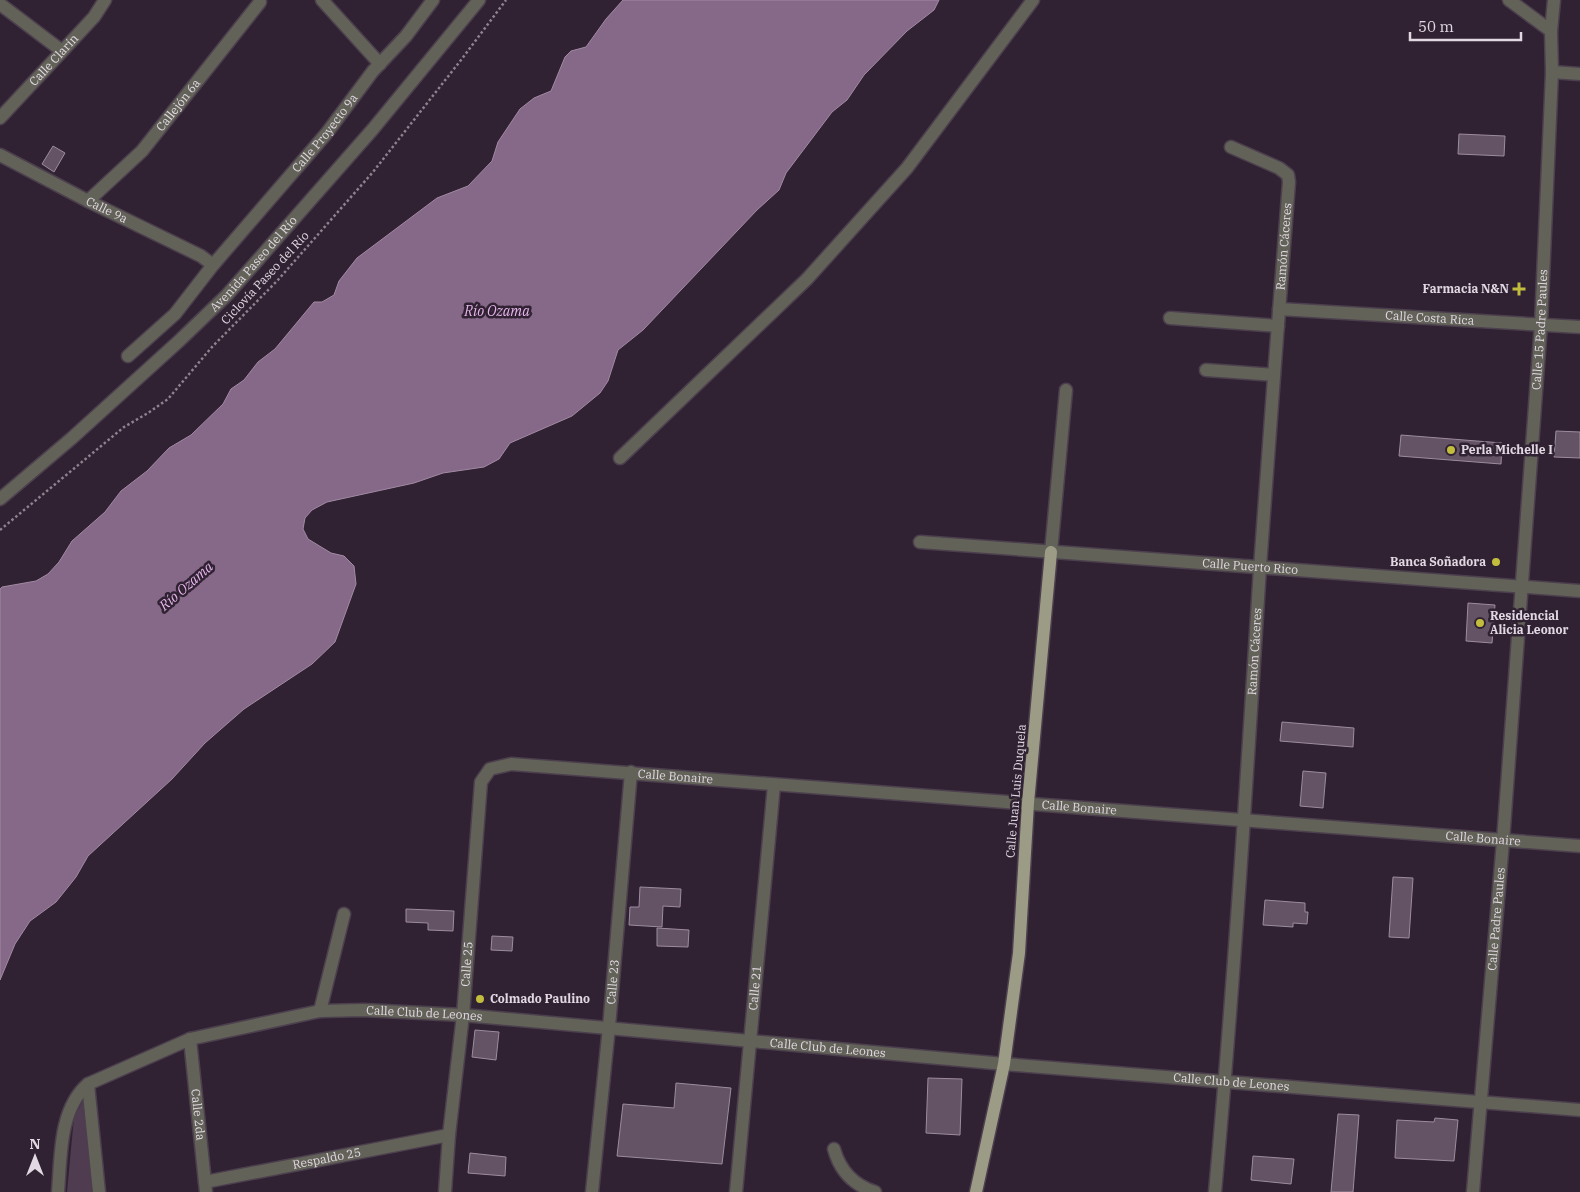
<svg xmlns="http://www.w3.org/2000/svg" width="1580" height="1192" font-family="'IBM Plex Serif',serif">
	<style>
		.green { fill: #4f3c51 }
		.water { fill: #866889; stroke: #a28aa4 }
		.building { fill: #645365; stroke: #9d8c9f }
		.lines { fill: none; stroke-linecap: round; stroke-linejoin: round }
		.minor-casing { stroke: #4c3f4e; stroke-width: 15 }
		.major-casing { stroke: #4c3f4e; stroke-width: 15 }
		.path { stroke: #8e828f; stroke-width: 2.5; stroke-dasharray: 2.5 2.5; stroke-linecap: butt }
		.minor { stroke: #626258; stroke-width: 12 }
		.major { stroke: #9b9b86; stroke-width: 12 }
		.poi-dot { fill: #c3bd3e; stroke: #302232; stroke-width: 2 }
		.labels { text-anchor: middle; stroke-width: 5; stroke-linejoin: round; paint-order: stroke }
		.street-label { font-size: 12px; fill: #e2d8e3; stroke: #302232 }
		.poi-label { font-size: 12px; font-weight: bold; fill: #e2d8e3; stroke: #302232; text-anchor: start }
		.water-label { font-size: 14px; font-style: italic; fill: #e8b7ee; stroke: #302232 }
	</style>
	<rect width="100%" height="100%" fill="#302232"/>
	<!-- green -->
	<path class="green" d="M83,1101L92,1192H67L74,1117Z"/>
	<!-- water -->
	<path class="water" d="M623,0H939L934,10L907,31L864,75L847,100L832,112L786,173L779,190L757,210L643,330L618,350L608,381L600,393L572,416L510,443L499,459L484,467L443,473L414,483L327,502L312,510L305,518L303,529L308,539L331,553L344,556L354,566L356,584L335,642L312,664L244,709L205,743L172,779L88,856L76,877L56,902L30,921L15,944L0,980V589L2,587L36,581L48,574L59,562L72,541L105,512L121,491L147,471L169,448L191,435L223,404L231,389L244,380L258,362L275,349L314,302H322L334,295L339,281L357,258L437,198L468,186L492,161L498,142L520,109L534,98L551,91L565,57L571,51L586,47L606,19Z"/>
	<!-- building -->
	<path class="building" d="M1459,134L1505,136L1504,156L1458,154Z
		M53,146L65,153L54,172L42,164Z
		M1556,431L1580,432V458L1554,457Z
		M1401,435L1502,443L1501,464L1399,456Z
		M1468,603L1495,605L1492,643L1466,641Z
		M1282,722L1354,728L1353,747L1280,741Z
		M1303,771L1326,773L1323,808L1300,806Z
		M1393,877L1413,878L1409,938L1389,937Z
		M640,887L681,889L680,907L663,906L662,927L629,925L630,907H639Z
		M1265,900L1305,903V912H1308L1307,924L1293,923V927L1263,925Z
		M406,909L454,911L453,931L428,930V923L406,922Z
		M657,928L689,930L688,947L657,946Z
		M492,936L513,937L512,951L491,950Z
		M475,1030L499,1032L496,1060L472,1057Z
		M928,1078L962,1079L960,1135L926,1133Z
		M676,1083L731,1088L722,1164L617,1156L623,1104L674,1108Z
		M1338,1114L1359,1115L1353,1192H1331Z
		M1435,1118L1458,1120L1454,1161L1395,1158L1397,1120L1434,1122Z
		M470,1153L506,1157L505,1176L468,1173Z
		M1253,1156L1294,1159L1291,1184L1251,1180Z"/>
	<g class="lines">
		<defs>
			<g id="minor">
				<path d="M322,0L380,64"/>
				<path d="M1509,0L1551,31"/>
				<path d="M0,4L62,51"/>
				<path d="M1552,72L1580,74"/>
				<path id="s1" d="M0,118L94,17L105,0"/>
				<path id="s2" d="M0,155L88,201L201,256L213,265"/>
				<path id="s3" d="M88,201L142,151L260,2"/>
				<path id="s4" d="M1279,309L1580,327"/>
				<path d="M1170,318L1278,326"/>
				<path id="s5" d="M128,356L175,314L213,265L326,134L373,71L406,36L433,0"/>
				<path d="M1206,370L1274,375"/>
				<path d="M620,458L807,279L907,168L1033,0"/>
				<path id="s6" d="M0,499L72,438L179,341L227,295L373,129L479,0"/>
				<path id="s7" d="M920,542L1580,591"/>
				<path d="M1051,552L1066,390"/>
				<path d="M320,1011L344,914"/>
				<path id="s8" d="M190,1039L206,1192"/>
				<path d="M88,1084L99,1192"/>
				<path d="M834,1149C840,1171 853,1185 875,1192"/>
				<path id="s9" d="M205,1182L449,1135"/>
				<path id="s10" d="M58,1192C61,1156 59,1109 88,1084L190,1039L320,1011L363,1010L463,1015L1004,1064L1580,1110"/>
				<path id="s11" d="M445,1192L449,1135L463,1015L481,782L490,769L511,764L1580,846"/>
				<path id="s12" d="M592,1192L609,1027L631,772"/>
				<path id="s13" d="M736,1192L774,785"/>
				<path id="s14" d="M1215,1192C1234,984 1247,776 1260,567C1269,439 1279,310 1289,182L1288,175L1279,168L1231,147"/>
				<path id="s15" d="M1473,1192L1503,841L1541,324L1552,72L1551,31L1554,0"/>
			</g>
			<path id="major" d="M976,1192L1004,1064L1019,953L1028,803L1051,552"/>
		</defs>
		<!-- minor casing -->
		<use href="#minor" class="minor-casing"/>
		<!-- major casing -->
		<use href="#major" class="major-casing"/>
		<!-- path -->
		<path class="path" d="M0,530L124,427L148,413L168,399L212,347L277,281L373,172L461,60L506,0"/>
		<!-- minor -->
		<use href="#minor" class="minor"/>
		<!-- major -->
		<use href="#major" class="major"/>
	</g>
	<!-- markers -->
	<g class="poi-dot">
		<path d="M1516.5 281.5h5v5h5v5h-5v5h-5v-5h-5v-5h5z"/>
		<circle cx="1451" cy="450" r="5"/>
		<circle cx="1496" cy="562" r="5"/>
		<circle cx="1480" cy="623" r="5"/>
		<circle cx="480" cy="999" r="5"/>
	</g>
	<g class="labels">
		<!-- street labels -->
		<g class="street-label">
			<text dy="4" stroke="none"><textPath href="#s1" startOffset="79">Calle Clarín</textPath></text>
			<text dy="4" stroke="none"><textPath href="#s3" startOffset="132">Callejón 6a</textPath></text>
			<text dy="4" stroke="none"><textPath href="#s5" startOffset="298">Calle Proyecto 9a</textPath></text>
			<text dy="4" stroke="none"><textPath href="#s2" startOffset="120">Calle 9a</textPath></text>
			<text dy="4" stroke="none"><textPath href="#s14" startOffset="948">Ramón Cáceres</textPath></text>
			<text dy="4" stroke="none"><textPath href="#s6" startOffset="346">Avenida Paseo del Río</textPath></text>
			<text transform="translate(265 278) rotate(-47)" y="4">Ciclovía Paseo del Río</text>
			<text dy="4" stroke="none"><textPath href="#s4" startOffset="151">Calle Costa Rica</textPath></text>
			<text dy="4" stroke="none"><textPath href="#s15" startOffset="865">Calle 15 Padre Paules</textPath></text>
			<text dy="4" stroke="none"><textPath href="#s7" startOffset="331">Calle Puerto Rico</textPath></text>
			<text dy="4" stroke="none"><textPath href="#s14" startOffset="542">Ramón Cáceres</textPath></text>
			<text dy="4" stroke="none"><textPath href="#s11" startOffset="614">Calle Bonaire</textPath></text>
			<text transform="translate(1016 791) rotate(-85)" y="4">Calle Juan Luis Duquela</text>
			<text dy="4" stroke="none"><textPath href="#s11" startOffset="1019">Calle Bonaire</textPath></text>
			<text dy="4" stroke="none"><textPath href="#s11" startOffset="1424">Calle Bonaire</textPath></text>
			<text dy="4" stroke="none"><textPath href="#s15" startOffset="274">Calle Padre Paules</textPath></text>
			<text dy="4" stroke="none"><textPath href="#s11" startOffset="229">Calle 25</textPath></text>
			<text dy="4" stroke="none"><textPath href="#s12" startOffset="211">Calle 23</textPath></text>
			<text dy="4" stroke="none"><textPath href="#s13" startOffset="205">Calle 21</textPath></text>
			<text dy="4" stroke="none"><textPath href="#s10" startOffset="464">Calle Club de Leones</textPath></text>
			<text dy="4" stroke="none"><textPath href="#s10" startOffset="869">Calle Club de Leones</textPath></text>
			<text dy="4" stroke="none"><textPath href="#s10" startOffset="1274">Calle Club de Leones</textPath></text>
			<text dy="4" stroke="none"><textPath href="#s8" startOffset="76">Calle 2da</textPath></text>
			<text dy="4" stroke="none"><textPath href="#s9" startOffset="124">Respaldo 25</textPath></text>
		</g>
		<!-- poi labels -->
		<g class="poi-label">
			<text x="1509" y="293" text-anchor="end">Farmacia N&amp;N</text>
			<text x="1461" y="454">Perla Michelle I</text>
			<text x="1486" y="566" text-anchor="end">Banca Soñadora</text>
			<text x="1490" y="620">Residencial<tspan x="1490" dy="14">Alicia Leonor</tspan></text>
			<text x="490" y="1003">Colmado Paulino</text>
		</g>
		<!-- water labels -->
		<g class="water-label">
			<text x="497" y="316">Río Ozama</text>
			<text transform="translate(186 586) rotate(-41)" y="5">Río Ozama</text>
		</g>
	</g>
	<!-- north arrow -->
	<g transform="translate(35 1157)" stroke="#302232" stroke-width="4" paint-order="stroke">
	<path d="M0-4L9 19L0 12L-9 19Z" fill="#e2d8e3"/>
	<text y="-8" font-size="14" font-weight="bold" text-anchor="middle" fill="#e2d8e3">N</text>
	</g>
	<!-- scale -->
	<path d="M1410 32v8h111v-8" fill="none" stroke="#e2d8e3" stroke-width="2.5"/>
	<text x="1418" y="32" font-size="15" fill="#e2d8e3" stroke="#302232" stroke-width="4" paint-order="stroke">50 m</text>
</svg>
